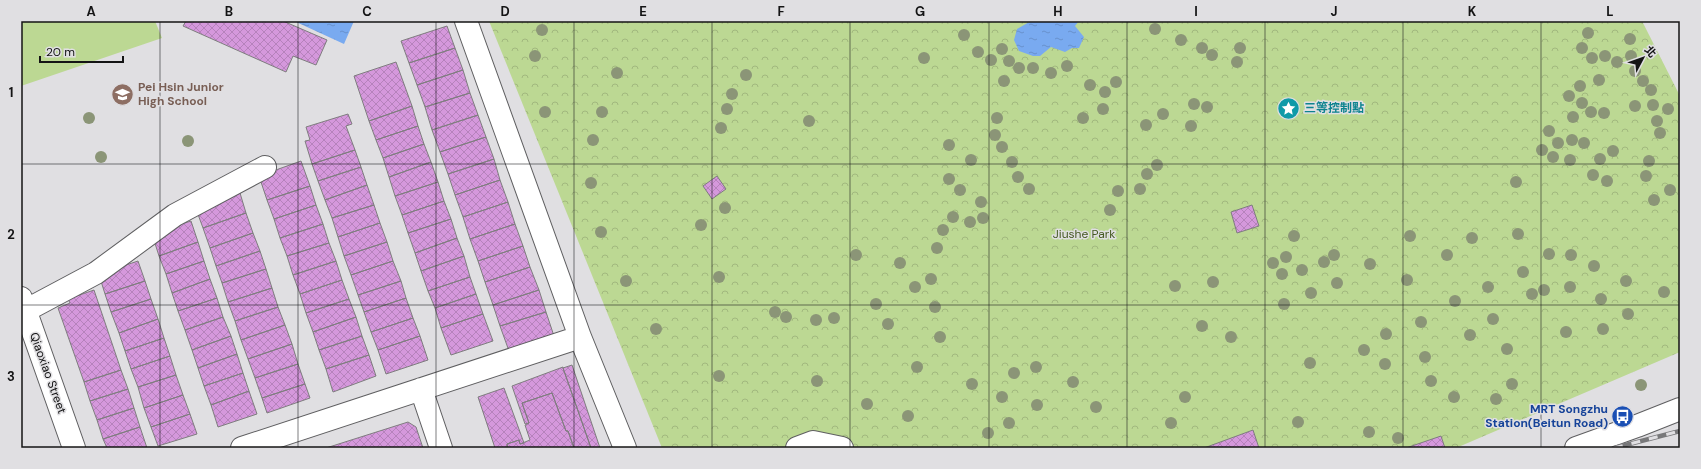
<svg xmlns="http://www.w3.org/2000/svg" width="1701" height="469" font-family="'DM Sans','Noto Sans TC',sans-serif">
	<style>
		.park { fill: url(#park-crowns) }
		.pitch { fill: #bcd893 }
		.water { fill: url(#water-ripples) }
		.building { fill: url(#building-cross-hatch); stroke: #7f7d7f }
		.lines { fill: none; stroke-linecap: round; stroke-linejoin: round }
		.minor-casing { stroke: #5f5f61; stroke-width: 24 }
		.major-casing { stroke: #5f5f61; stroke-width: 24 }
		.minor { stroke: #fff; stroke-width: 22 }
		.major { stroke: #fff; stroke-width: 22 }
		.rail-casing { stroke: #78787a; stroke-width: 4.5 }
		.rail { stroke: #e0dfe2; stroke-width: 3; stroke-dasharray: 9; stroke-linecap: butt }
		.tree { fill: #8b9577 }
		.grid { fill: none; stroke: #141415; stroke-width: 1; stroke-opacity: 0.55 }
		.labels { text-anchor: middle; stroke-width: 3; stroke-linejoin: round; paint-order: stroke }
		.education-label { font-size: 12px; font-weight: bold; fill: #785e54; stroke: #e0dfe2; text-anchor: start }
		.culture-label { font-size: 12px; font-weight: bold; fill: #0d838f; stroke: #e0dfe2; text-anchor: start }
		.park-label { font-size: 12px; fill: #455920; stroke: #e0dfe2 }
		.street-label { font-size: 12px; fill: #141415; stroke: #e0dfe2 }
		.transit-label { font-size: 12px; font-weight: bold; fill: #164399; stroke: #e0dfe2; text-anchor: end }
		.neatline { fill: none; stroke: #141415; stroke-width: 1.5 }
		.grid-label { font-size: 13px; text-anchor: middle; font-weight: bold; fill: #141415 }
	</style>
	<defs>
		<pattern id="park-crowns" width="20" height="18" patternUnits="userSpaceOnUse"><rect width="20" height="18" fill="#bcd893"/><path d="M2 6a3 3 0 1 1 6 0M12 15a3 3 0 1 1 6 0" fill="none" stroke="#a1b87e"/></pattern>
		<pattern id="water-ripples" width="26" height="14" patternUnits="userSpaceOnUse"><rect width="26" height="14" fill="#79aaf0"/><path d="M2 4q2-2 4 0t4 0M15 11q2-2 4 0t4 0" fill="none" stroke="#6891cd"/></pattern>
		<pattern id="building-cross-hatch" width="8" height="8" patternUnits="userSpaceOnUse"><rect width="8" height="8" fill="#d598dc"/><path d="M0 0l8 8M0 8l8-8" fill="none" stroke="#b682bc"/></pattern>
	</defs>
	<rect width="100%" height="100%" fill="#e0dfe2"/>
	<!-- park -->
	<path class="park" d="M489,21H1642L1680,96V352L1456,448H662Z"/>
	<!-- pitch -->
	<path class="pitch" d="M21,21H155L162,38L21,86Z"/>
	<!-- water -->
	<path class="water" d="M294,21H354L344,44Z
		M1031,21H1079L1075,26L1084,37L1079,48H1072L1065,52L1051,47L1040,56H1033L1019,51L1014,40L1017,29Z"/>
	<!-- building -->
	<path class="building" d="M186,21H283L327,40L316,65L293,56L286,72L183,26Z
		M447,26L455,48L409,63L401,41Z
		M455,48L463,70L417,85L409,63Z
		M396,62L412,106L369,121L354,76Z
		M463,70L470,93L425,107L417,85Z
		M470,93L478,115L432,130L425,107Z
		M412,106L418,126L376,140L369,121Z
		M348,114L352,124L346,126L355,150L312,164L305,141L310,140L306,127Z
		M478,115L486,137L440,152L432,130Z
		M418,126L424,144L383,158L376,140Z
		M486,137L494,159L448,174L440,152Z
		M424,144L431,162L389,177L383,158Z
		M355,150L361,167L318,181L312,164Z
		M494,159L500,180L455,195L448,174Z
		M301,161L310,186L267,200L259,176Z
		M431,162L438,182L395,196L389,177Z
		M361,167L367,185L325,200L318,181Z
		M717,176L726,189L712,199L703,186Z
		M500,180L508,202L463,217L455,195Z
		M438,182L444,201L402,215L395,196Z
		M367,185L374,205L332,218L325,200Z
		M310,186L316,205L274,219L267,200Z
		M240,193L246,213L203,228L196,209Z
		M444,201L451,219L408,233L402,215Z
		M508,202L515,224L470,239L463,217Z
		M316,205L323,224L280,238L274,219Z
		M374,205L380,223L338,237L332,218Z
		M1252,205L1259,226L1237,233L1231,212Z
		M246,213L253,233L210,248L203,228Z
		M451,219L457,238L415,253L408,233Z
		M191,221L198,242L159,256L152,234Z
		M380,223L387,242L344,256L338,237Z
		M323,224L329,243L287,256L280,238Z
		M515,224L523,246L478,261L470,239Z
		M253,233L260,251L216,266L210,248Z
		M457,238L464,256L421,271L415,253Z
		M198,242L204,261L166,274L159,256Z
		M387,242L393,261L351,275L344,256Z
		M329,243L336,261L293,275L287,256Z
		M523,246L530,267L485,282L478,261Z
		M260,251L266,269L222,283L216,266Z
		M464,256L470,277L428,291L421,271Z
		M138,261L145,281L105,294L100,278L111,270Z
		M204,261L210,279L172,293L166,274Z
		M336,261L342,280L300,294L293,275Z
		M393,261L401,281L358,295L351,275Z
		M530,267L539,290L493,305L485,282Z
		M266,269L272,288L228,302L222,283Z
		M470,277L476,294L435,308L428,291Z
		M210,279L217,298L178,311L172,293Z
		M342,280L349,299L306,313L300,294Z
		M145,281L151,299L111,312L105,294Z
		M401,281L406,298L364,312L358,295Z
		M272,288L278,307L235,321L228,302Z
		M94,290L121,370L84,382L58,308L70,303L68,299Z
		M539,290L546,312L500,326L493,305Z
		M476,294L483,314L441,328L435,308Z
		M217,298L223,317L185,330L178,311Z
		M406,298L413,318L371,332L364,312Z
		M151,299L158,319L119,333L111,312Z
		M349,299L356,317L313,332L306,313Z
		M278,307L285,325L241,340L235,321Z
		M546,312L554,336L509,351L500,326Z
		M483,314L493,341L451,355L441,328Z
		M223,317L231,336L192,350L185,330Z
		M356,317L362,336L319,350L313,332Z
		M413,318L420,336L378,350L371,332Z
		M158,319L164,338L125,351L119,333Z
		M285,325L292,344L248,359L241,340Z
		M231,336L237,354L198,368L192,350Z
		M362,336L369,355L326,369L319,350Z
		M420,336L428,360L386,374L378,350Z
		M164,338L170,356L131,369L125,351Z
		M292,344L298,364L255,378L248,359Z
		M237,354L243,373L204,386L198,368Z
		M369,355L376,376L333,392L326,369Z
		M170,356L176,375L138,387L131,369Z
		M298,364L305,384L262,398L255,378Z
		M572,365L600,448H591L563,368Z
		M563,367V368L591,448H574L568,431H566L552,393L522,403L529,423L525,424L512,386Z
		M121,370L128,389L90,401L84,382Z
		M243,373L249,391L211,405L204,386Z
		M176,375L183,395L144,408L138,387Z
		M305,384L310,398L267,413L262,398Z
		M504,388L524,443L520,444L519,440L507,444L508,448H495L478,397Z
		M128,389L134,408L97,420L90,401Z
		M249,391L257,414L218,427L211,405Z
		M552,393L566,431H568L574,448H507V444L519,440L520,444L530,440L525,425L529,423L522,403Z
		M183,395L190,414L151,427L144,408Z
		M134,408L140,427L103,439L97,420Z
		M190,414L197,434L158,446L151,427Z
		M408,422L416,427L423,448H326Z
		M140,427L147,448H107L103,439Z
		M1253,430L1259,448H1204Z
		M1441,436L1445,448H1406Z"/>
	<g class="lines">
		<defs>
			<path id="minor" d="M466,21L580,337L625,448
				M21,298L74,448
				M21,313L96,273L175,215L265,167
				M421,389L441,448
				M242,448L580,337
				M797,448L813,442L842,448"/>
			<path id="major" d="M1576,448L1637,426L1680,409"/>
		</defs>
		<!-- minor casing -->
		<use href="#minor" class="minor-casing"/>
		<!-- major casing -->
		<use href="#major" class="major-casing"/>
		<!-- minor -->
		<use href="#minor" class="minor"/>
		<!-- major -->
		<use href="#major" class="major"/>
		<defs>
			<path id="rail" d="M1614,448L1680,431"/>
		</defs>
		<!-- rail casing -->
		<use href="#rail" class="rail-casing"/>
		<!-- rail -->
		<use href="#rail" class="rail"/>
	</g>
	<!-- trees -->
	<g class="tree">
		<circle cx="1155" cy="29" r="6"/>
		<circle cx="542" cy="30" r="6"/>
		<circle cx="1588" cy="33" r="6"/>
		<circle cx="964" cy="35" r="6"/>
		<circle cx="1630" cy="39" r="6"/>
		<circle cx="1181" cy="40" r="6"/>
		<circle cx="1202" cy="48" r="6"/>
		<circle cx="1240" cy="48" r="6"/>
		<circle cx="1582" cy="48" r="6"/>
		<circle cx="1002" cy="49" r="6"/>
		<circle cx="978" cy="52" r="6"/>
		<circle cx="1212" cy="55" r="6"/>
		<circle cx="535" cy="56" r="6"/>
		<circle cx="1605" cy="56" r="6"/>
		<circle cx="1631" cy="56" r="6"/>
		<circle cx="924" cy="58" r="6"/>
		<circle cx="1592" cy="58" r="6"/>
		<circle cx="991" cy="60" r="6"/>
		<circle cx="1009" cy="61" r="6"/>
		<circle cx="1237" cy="62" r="6"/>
		<circle cx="1617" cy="62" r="6"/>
		<circle cx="1067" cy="66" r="6"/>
		<circle cx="1019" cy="68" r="6"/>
		<circle cx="1033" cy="68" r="6"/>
		<circle cx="1635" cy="71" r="6"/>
		<circle cx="617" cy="73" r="6"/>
		<circle cx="1051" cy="73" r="6"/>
		<circle cx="746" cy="75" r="6"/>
		<circle cx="1599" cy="80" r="6"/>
		<circle cx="1004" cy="81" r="6"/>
		<circle cx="1643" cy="81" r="6"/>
		<circle cx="1116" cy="82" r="6"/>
		<circle cx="1090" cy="85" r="6"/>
		<circle cx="1580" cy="86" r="6"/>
		<circle cx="1651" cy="90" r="6"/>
		<circle cx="1105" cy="92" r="6"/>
		<circle cx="732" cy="94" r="6"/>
		<circle cx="1569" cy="96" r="6"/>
		<circle cx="1582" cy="103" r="6"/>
		<circle cx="1194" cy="104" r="6"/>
		<circle cx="1653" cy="105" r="6"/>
		<circle cx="1635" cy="106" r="6"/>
		<circle cx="1207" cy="107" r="6"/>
		<circle cx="727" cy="109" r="6"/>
		<circle cx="1103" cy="109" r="6"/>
		<circle cx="1668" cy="109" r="6"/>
		<circle cx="545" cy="112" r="6"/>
		<circle cx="602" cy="112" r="6"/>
		<circle cx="1591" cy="112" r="6"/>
		<circle cx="1604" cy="113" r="6"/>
		<circle cx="1163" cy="114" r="6"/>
		<circle cx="1573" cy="117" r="6"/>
		<circle cx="89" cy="118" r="6"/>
		<circle cx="997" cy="118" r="6"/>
		<circle cx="1083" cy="118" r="6"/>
		<circle cx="809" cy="121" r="6"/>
		<circle cx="1657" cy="121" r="6"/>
		<circle cx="1146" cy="125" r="6"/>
		<circle cx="1191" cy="126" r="6"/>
		<circle cx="721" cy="128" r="6"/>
		<circle cx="1549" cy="131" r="6"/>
		<circle cx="1660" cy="133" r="6"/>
		<circle cx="995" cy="135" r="6"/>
		<circle cx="593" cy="140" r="6"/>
		<circle cx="1572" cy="140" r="6"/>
		<circle cx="188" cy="141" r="6"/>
		<circle cx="1558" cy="143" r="6"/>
		<circle cx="1584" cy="143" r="6"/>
		<circle cx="949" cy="145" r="6"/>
		<circle cx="1002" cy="147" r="6"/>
		<circle cx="1542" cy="150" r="6"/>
		<circle cx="1613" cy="151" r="6"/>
		<circle cx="101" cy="157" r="6"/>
		<circle cx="1553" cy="157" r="6"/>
		<circle cx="1600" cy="159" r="6"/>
		<circle cx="971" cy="160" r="6"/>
		<circle cx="1570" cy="160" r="6"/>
		<circle cx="1649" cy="161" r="6"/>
		<circle cx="1012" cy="162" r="6"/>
		<circle cx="1157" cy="165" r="6"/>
		<circle cx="1147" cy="174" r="6"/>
		<circle cx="1593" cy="175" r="6"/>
		<circle cx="1646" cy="176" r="6"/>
		<circle cx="1018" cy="177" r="6"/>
		<circle cx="949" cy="179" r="6"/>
		<circle cx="1607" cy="181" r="6"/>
		<circle cx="1516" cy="182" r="6"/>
		<circle cx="591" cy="183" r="6"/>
		<circle cx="1029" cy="189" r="6"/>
		<circle cx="1140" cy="189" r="6"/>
		<circle cx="960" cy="190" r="6"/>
		<circle cx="1670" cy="190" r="6"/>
		<circle cx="1118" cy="191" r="6"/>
		<circle cx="1654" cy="200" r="6"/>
		<circle cx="981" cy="202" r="6"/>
		<circle cx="725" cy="208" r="6"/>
		<circle cx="1110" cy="210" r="6"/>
		<circle cx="953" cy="217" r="6"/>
		<circle cx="983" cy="218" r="6"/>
		<circle cx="970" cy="222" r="6"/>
		<circle cx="701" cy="225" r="6"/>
		<circle cx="943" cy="230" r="6"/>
		<circle cx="601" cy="232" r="6"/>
		<circle cx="1518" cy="234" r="6"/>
		<circle cx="1294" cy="236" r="6"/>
		<circle cx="1410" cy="236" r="6"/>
		<circle cx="1472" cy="238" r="6"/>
		<circle cx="937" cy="248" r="6"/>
		<circle cx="1549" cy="254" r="6"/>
		<circle cx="856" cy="255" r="6"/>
		<circle cx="1334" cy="255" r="6"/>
		<circle cx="1447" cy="255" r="6"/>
		<circle cx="1571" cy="255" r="6"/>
		<circle cx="1286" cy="257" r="6"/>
		<circle cx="1324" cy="262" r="6"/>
		<circle cx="900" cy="263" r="6"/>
		<circle cx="1273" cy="263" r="6"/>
		<circle cx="1370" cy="264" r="6"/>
		<circle cx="1594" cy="266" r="6"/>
		<circle cx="1302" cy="270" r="6"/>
		<circle cx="1523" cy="272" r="6"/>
		<circle cx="1282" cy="274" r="6"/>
		<circle cx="719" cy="277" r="6"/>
		<circle cx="931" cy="279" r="6"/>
		<circle cx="1407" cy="280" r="6"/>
		<circle cx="626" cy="281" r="6"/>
		<circle cx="1626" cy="281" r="6"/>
		<circle cx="1213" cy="282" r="6"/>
		<circle cx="1337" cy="283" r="6"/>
		<circle cx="1175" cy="286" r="6"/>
		<circle cx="915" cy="287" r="6"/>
		<circle cx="1488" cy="287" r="6"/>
		<circle cx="1570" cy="287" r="6"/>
		<circle cx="1544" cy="290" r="6"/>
		<circle cx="1664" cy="292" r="6"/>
		<circle cx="1311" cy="293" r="6"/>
		<circle cx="1532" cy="294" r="6"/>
		<circle cx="1601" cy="299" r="6"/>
		<circle cx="1455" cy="301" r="6"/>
		<circle cx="876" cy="304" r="6"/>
		<circle cx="1284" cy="304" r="6"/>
		<circle cx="935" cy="307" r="6"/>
		<circle cx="775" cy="312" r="6"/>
		<circle cx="1628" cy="314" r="6"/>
		<circle cx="786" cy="317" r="6"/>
		<circle cx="834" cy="318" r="6"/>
		<circle cx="1493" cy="319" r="6"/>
		<circle cx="816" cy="320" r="6"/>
		<circle cx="1421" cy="322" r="6"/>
		<circle cx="888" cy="324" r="6"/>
		<circle cx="1202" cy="326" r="6"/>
		<circle cx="656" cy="329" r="6"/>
		<circle cx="1603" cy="329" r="6"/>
		<circle cx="1566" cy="332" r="6"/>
		<circle cx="1386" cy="334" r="6"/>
		<circle cx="1470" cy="335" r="6"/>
		<circle cx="940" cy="337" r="6"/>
		<circle cx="1231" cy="337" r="6"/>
		<circle cx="1507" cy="349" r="6"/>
		<circle cx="1364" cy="350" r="6"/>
		<circle cx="1425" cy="357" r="6"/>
		<circle cx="1310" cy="363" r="6"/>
		<circle cx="1385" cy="364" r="6"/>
		<circle cx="917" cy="367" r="6"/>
		<circle cx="1036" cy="367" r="6"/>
		<circle cx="1014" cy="373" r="6"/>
		<circle cx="719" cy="376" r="6"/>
		<circle cx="817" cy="381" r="6"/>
		<circle cx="1431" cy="381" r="6"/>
		<circle cx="1073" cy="382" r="6"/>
		<circle cx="972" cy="384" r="6"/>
		<circle cx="1512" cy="384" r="6"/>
		<circle cx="1641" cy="385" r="6"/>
		<circle cx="1002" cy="397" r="6"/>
		<circle cx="1185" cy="397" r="6"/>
		<circle cx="1454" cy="397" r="6"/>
		<circle cx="1496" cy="399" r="6"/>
		<circle cx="867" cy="404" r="6"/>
		<circle cx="1037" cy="405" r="6"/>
		<circle cx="1096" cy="407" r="6"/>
		<circle cx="908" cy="416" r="6"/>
		<circle cx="1298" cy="422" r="6"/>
		<circle cx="1009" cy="423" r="6"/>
		<circle cx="1171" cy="423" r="6"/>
		<circle cx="1369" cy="432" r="6"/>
		<circle cx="988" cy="433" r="6"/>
		<circle cx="1398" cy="438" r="6"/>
	</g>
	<!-- grid -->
	<path class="grid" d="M160,21V448M298,21V448M436,21V448M574,21V448M712,21V448M850,21V448M989,21V448M1127,21V448M1265,21V448M1403,21V448M1541,21V448M21,164H1680M21,305H1680"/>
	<!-- icons -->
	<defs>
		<symbol id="school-disc" viewBox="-11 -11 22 22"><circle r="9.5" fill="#8d6e63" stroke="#e0dfe2"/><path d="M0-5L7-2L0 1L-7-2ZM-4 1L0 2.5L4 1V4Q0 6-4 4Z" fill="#fff"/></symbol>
		<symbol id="sight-disc" viewBox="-11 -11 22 22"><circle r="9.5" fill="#0f9aa8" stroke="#e0dfe2"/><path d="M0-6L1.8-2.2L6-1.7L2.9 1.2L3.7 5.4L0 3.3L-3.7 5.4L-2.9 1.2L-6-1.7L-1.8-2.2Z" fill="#fff"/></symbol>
		<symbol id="bus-disc" viewBox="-11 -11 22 22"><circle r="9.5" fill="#1a4fb4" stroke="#e0dfe2"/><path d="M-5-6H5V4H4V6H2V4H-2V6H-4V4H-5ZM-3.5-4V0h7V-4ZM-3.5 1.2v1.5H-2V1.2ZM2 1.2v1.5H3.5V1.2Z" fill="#fff"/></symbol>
	</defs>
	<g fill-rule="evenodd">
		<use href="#school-disc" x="110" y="82" width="25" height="25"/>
		<use href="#sight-disc" x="1276" y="96" width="25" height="25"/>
		<use href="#bus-disc" x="1610" y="404" width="25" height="25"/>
	</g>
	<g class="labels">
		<!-- education labels -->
		<g class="education-label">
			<text x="138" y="91">Pei Hsin Junior<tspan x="138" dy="14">High School</tspan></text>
		</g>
		<!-- culture labels -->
		<g class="culture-label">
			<text x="1304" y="112">三等控制點</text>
		</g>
		<!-- park labels -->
		<g class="park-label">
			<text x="1084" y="238">Jiushe Park</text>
		</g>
		<!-- street labels -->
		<g class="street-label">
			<text transform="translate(48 373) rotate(70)" y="4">Qiaoxiao Street</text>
		</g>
		<!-- transit labels -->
		<g class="transit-label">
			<text x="1608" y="413">MRT Songzhu<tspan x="1608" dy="14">Station(Beitun Road)</tspan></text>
		</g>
	</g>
	<!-- border -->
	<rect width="1701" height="469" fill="none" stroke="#e0dfe2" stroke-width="44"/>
	<!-- north arrow -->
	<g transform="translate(1643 58) rotate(49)" stroke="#e0dfe2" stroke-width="3" paint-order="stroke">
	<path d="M0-3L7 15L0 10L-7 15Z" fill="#141415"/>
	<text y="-6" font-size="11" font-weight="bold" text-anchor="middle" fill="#141415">北</text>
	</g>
	<!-- scale -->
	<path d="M40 56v6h83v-6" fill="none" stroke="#141415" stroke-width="2"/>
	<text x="46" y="56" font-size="12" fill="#141415" stroke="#e0dfe2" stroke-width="3" paint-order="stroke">20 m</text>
	<rect x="22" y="22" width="1657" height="425" class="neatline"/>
	<g class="grid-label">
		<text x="91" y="16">A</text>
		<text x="229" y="16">B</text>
		<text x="367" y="16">C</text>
		<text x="505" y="16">D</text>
		<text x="643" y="16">E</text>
		<text x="781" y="16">F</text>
		<text x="920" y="16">G</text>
		<text x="1058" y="16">H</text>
		<text x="1196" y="16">I</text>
		<text x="1334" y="16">J</text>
		<text x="1472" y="16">K</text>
		<text x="1610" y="16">L</text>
		<text x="11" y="97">1</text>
		<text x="11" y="239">2</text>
		<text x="11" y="381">3</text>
	</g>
</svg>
